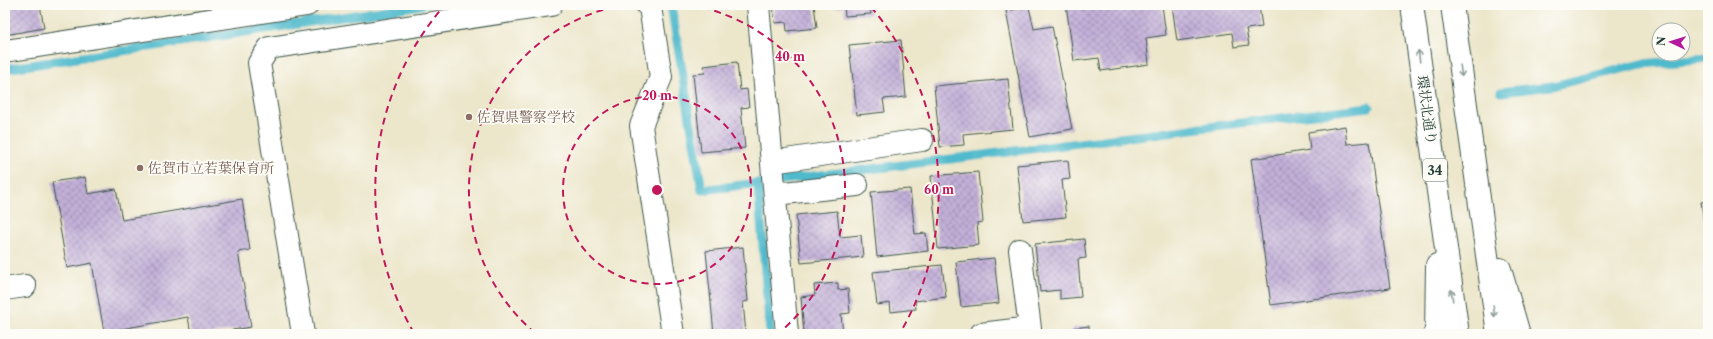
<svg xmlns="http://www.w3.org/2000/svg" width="1713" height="339" font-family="'Libre Caslon Text','Noto Serif JP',serif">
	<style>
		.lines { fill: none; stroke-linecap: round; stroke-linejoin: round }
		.stream { stroke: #50bacc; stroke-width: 9 }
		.building { fill: url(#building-cross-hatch) }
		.minor-casing { stroke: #3e564a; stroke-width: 24 }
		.highway-casing { stroke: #3e564a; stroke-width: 24 }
		.minor { stroke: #fff; stroke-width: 22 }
		.highway { stroke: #fff; stroke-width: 22 }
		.oneway { stroke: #8f9e9a }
		.ring { fill: none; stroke: #c2185b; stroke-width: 2; stroke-dasharray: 7 5 }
		.education-dot { fill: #8d6e63; stroke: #fdfcf7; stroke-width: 1.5 }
		.labels { text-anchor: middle; stroke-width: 3.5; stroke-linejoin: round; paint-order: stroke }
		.shield { fill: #fdfcf7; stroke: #62766e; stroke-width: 1 }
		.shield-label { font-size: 13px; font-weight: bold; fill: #1f3d34 }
		.street-label { font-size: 14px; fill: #1f3d34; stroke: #fdfcf7 }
		.education-label { font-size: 14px; fill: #785e54; stroke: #fdfcf7; text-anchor: start }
		.centre { fill: #c2185b; stroke: #fdfcf7; stroke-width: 2 }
		.ring-label { font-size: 12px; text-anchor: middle; font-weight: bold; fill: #c2185b; stroke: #fdfcf7; stroke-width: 3.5; stroke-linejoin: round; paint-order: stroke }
	</style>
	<defs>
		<pattern id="building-cross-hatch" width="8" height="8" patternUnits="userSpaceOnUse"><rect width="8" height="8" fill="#c3b0d9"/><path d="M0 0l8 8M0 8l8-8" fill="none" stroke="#9e90b1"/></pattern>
	</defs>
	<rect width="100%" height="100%" fill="#fdfcf7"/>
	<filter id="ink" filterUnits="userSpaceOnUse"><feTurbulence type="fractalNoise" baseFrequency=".025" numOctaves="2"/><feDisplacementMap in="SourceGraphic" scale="8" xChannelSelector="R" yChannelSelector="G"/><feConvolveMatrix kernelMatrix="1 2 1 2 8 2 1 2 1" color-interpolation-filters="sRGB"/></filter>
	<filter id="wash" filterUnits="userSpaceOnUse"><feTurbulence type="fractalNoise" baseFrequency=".012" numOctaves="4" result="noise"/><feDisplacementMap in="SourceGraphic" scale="16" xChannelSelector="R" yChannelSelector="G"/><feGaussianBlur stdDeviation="0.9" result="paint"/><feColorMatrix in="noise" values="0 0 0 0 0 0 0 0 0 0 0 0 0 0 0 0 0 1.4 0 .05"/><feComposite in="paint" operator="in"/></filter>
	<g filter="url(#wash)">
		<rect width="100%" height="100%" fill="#ece6ca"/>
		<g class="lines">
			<!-- stream -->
			<path class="stream" d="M671,5L702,190L1369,107
				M5,69L421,5
				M1501,92L1552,86L1642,64L1708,58
				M758,184L770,334"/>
		</g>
		<g id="blocks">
			<!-- building -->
			<path class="building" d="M5,5H40L44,28L5,35Z
				M129,5H143V6L129,8Z
				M773,5H814L817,28L787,31L786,22L775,23Z
				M836,5H870L871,14L845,16L844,7L836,8Z
				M1066,5H1162L1166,35L1146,38L1149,64L1101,71L1099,58L1074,61Z
				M1172,5H1259L1262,27L1246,29L1249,45L1234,47L1232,33L1177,41Z
				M1029,7L1034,29L1052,26L1072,129L1030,137L1006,11Z
				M901,40L906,97L883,99L885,112L857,115L849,45Z
				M737,62L740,90L747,89L749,107L741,108L745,148L701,152L693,74L705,73L704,66Z
				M1008,79L1013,129L963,134L964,145L940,147L934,86Z
				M1345,126L1347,144L1369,142L1390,288L1271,305L1251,159L1310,150L1308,132Z
				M1068,160L1070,179L1062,180L1066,217L1023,221L1017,165Z
				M978,172L983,222L977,223L979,245L938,249L931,176Z
				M85,177L88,194L116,189L122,220L242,199L250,250L238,252L251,327L209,334H191L188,317L104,332L92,263L67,268L52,182Z
				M910,189L915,234L926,233L928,251L877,257L871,192Z
				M1708,201V239H1707L1701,202Z
				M837,211L840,237L861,235L863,257L801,263L796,215Z
				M1084,239L1086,258L1078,259L1081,297L1060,299V290L1040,292L1035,244Z
				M743,247L748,301L743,302L746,334H714L706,251Z
				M994,258L999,303L961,307L956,262Z
				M942,265L946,297L915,301L916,309L891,312L890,303L877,305L873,272Z
				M838,283V290L848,289L850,313L841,314L843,334H804L801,297L815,295L814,285Z
				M1089,326L1090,334H1073V328Z"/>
		</g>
	</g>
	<g filter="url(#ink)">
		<use href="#blocks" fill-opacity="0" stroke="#3e564a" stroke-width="1"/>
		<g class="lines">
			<defs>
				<path id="minor" d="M647,5L650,7L661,77L641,126L673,334
					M758,5L787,334
					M5,51L307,5
					M772,162L922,140
					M775,194L857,185
					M5,289L25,286
					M303,334L259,63L269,48L551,5
					M981,334L1030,328L1020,250"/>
				<path id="highway" d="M1412,5L1458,334
					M1452,5L1498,334
					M1500,269L1519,334
					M1436,334L1437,265"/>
			</defs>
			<!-- minor casing -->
			<use href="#minor" class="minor-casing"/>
			<!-- highway casing -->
			<use href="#highway" class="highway-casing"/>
			<!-- minor -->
			<use href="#minor" class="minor"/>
			<!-- highway -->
			<use href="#highway" class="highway"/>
		</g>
		<!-- one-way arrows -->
		<defs><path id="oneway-shaft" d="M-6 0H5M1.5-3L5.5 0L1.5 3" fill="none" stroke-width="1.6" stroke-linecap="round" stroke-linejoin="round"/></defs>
		<g class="oneway">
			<use href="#oneway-shaft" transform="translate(1419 56) rotate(-98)"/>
			<use href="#oneway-shaft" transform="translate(1461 71) rotate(82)"/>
			<use href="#oneway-shaft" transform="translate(1452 295) rotate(-98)"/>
			<use href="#oneway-shaft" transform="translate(1494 311) rotate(82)"/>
		</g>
	</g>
	<!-- distance rings -->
	<g class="ring">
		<circle cx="657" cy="190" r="94"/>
		<path d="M535 333A188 188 0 0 1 623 5M691 5A188 188 0 0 1 779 333"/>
		<path d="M414 333A282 282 0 0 1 443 7M871 7A282 282 0 0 1 900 333"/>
	</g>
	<!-- markers -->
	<g class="education-dot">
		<circle cx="469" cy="117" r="4"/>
		<circle cx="140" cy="168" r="4"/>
	</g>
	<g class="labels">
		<!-- shield labels -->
		<rect class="shield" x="1423" y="159" width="24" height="22" rx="3"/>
		<g class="shield-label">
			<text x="1435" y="175">34</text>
		</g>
		<!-- street labels -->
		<g class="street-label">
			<text transform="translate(1427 110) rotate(82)" y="5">環状北通り</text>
		</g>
		<!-- education labels -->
		<g class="education-label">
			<text x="477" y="122">佐賀県警察学校</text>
			<text x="148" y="173">佐賀市立若葉保育所</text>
		</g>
	</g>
	<circle cx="657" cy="190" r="6" class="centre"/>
	<g class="ring-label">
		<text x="790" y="61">40 m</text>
		<text x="657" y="100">20 m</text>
		<text x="939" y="194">60 m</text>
	</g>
	<!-- margin -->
	<rect width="1713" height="339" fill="none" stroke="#fdfcf7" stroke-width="20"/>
	<!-- north arrow -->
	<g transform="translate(1671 42) rotate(274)"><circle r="19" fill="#fdfcf7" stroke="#a4b0a9"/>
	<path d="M0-3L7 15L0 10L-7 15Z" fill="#b5179e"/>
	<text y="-6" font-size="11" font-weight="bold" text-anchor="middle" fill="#1f3d34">N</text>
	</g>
</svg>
